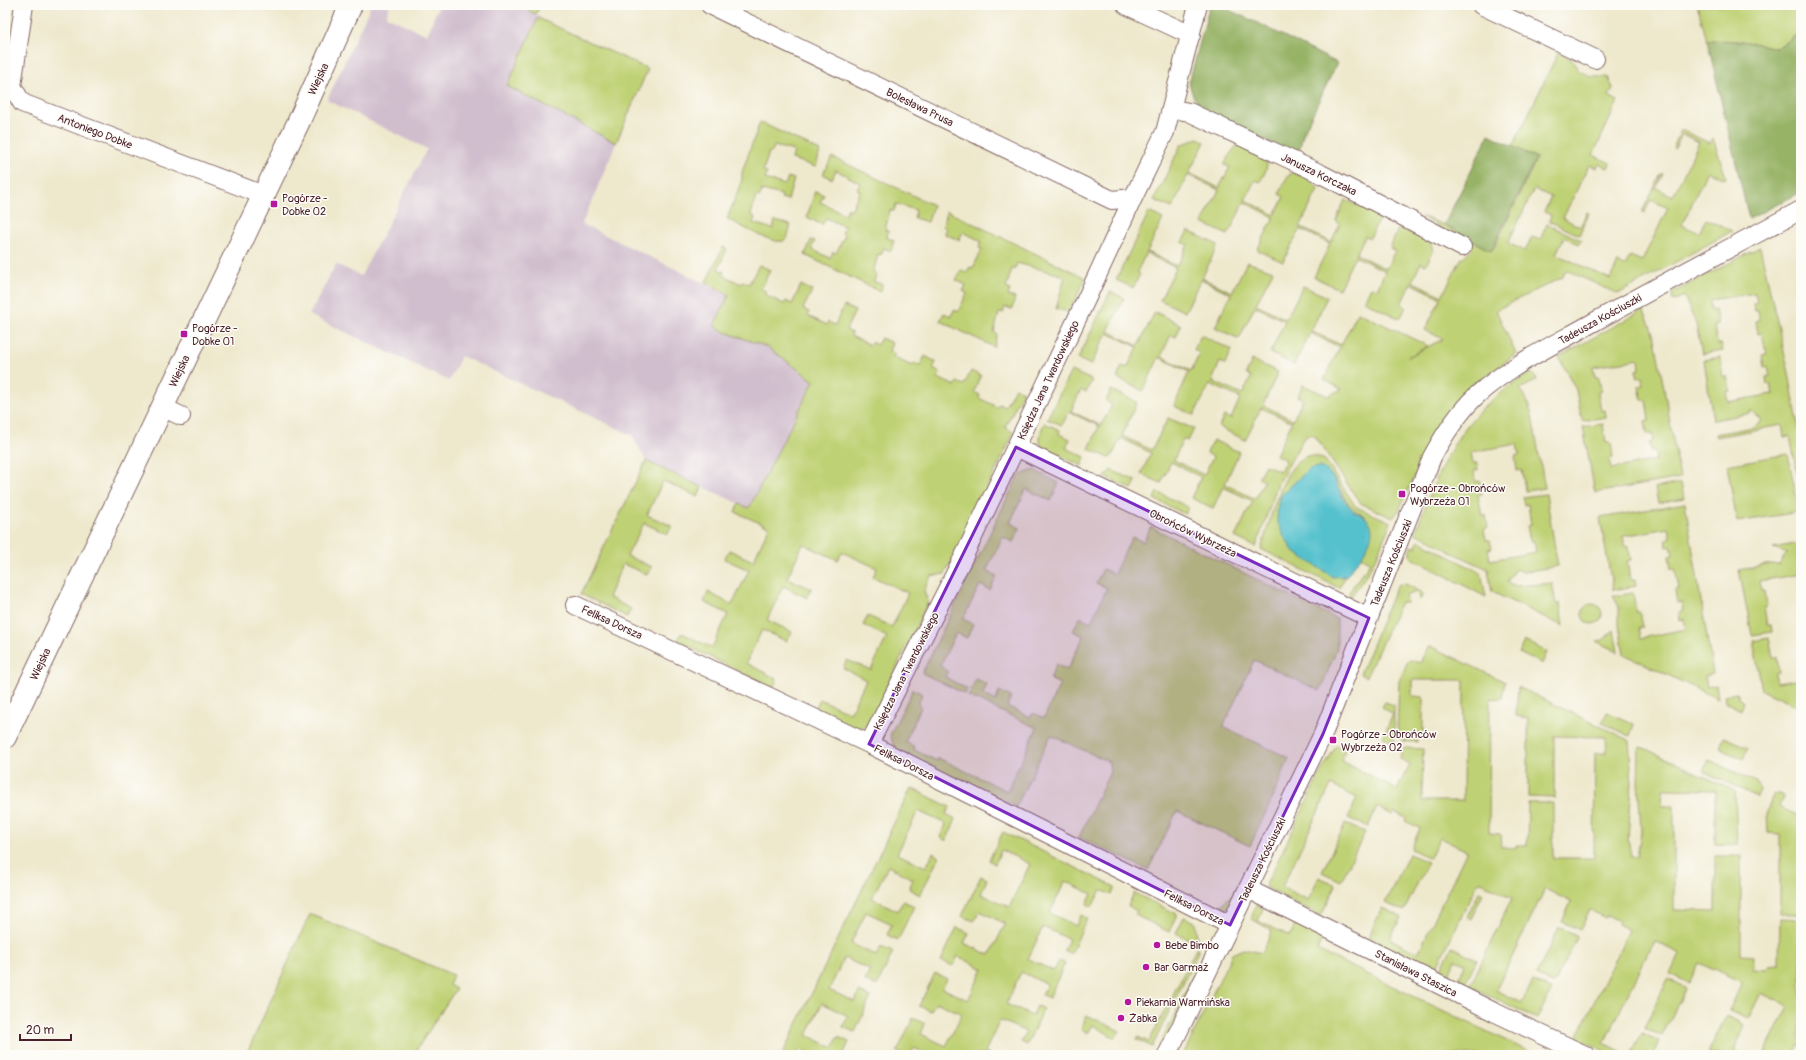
<svg xmlns="http://www.w3.org/2000/svg" width="1806" height="1060" font-family="Pangolin,sans-serif">
	<style>
		.industrial { fill: #d0bdcd }
		.green { fill: #bfd174; stroke: #847850 }
		.forest { fill: #97b366; stroke: #706948 }
		.water { fill: #54c1cd; stroke: #4f707c }
		.lines { fill: none; stroke-linecap: round; stroke-linejoin: round }
		.minor-casing { stroke: #836563; stroke-width: 20 }
		.tertiary-casing { stroke: #836563; stroke-width: 24 }
		.minor { stroke: #fff; stroke-width: 18 }
		.tertiary { stroke: #fff; stroke-width: 22 }
		.marked { fill: #7b2cbf; fill-opacity: 0.2; stroke: #7b2cbf; stroke-width: 3; stroke-linejoin: round }
		.poi-dot { fill: #b5179e; stroke: #fdfcf7; stroke-width: 1.5 }
		.labels { text-anchor: middle; stroke-width: 3; stroke-linejoin: round; paint-order: stroke }
		.street-label { font-size: 11px; fill: #4a1f2b; stroke: #fdfcf7 }
		.poi-label { font-size: 11px; fill: #4a1f2b; stroke: #fdfcf7; text-anchor: start }
	</style>
	<rect width="100%" height="100%" fill="#fdfcf7"/>
	<filter id="ink" filterUnits="userSpaceOnUse"><feTurbulence type="fractalNoise" baseFrequency=".025" numOctaves="2"/><feDisplacementMap in="SourceGraphic" scale="8" xChannelSelector="R" yChannelSelector="G"/><feConvolveMatrix kernelMatrix="1 2 1 2 8 2 1 2 1" color-interpolation-filters="sRGB"/></filter>
	<filter id="wash" filterUnits="userSpaceOnUse"><feTurbulence type="fractalNoise" baseFrequency=".012" numOctaves="4" result="noise"/><feDisplacementMap in="SourceGraphic" scale="16" xChannelSelector="R" yChannelSelector="G"/><feGaussianBlur stdDeviation="0.9" result="paint"/><feColorMatrix in="noise" values="0 0 0 0 0 0 0 0 0 0 0 0 0 0 0 0 0 1.4 0 .05"/><feComposite in="paint" operator="in"/></filter>
	<g filter="url(#wash)">
		<rect width="100%" height="100%" fill="#eee8cc"/>
		<!-- industrial -->
		<path class="industrial" d="M371,5H390L386,16L427,35L439,5H516L542,17L538,18L507,86L616,143L582,224L729,295L725,332L767,347L814,380L749,508L646,461L632,435L461,356L449,381L309,315L336,264L361,276L427,149L327,100Z"/>
		<!-- green -->
		<path class="green" d="M516,5H540L536,14Z
			M1697,5H1801V32L1777,48L1742,41L1707,40Z
			M538,18L648,69L616,143L507,86Z
			M1559,51L1573,61L1578,70L1591,77H1608L1613,88L1609,96L1618,101L1593,155L1610,163L1608,168L1599,164L1597,168L1589,165L1563,218L1580,227L1587,212L1589,213L1579,235L1549,221L1551,215L1544,212L1551,197L1534,189L1508,243L1525,251L1532,237L1540,240L1547,224L1581,240L1579,244L1564,237L1556,254L1610,279L1618,262L1625,266L1630,256L1642,261L1668,208L1651,200L1644,213L1642,212L1661,174H1663L1656,188L1673,196L1699,142L1682,134L1675,148H1673L1681,130L1710,143L1713,138L1726,177L1725,179L1707,171L1682,225L1699,233L1706,219L1732,231L1618,294L1566,270L1563,277L1496,310L1516,354L1474,385L1440,422L1399,510L1393,518L1360,503L1315,436L1310,434L1303,439L1277,486L1256,547L1235,537L1253,501L1223,487L1213,508L1191,498L1201,477L1171,462L1161,483L1141,474L1151,453L1121,438L1112,456L1109,458L1089,449L1099,426L1069,412L1062,425L1047,419L1071,371L1092,380L1086,392L1081,390L1071,411L1101,426L1112,405L1106,401L1111,390L1137,402L1122,436L1152,450L1168,418L1194,429L1188,441L1183,439L1174,460L1204,475L1213,457L1207,453L1213,440L1239,452L1225,484L1255,499L1264,481L1258,478L1265,465L1280,471L1286,460L1276,455L1292,422L1261,408L1245,440L1219,427L1224,416L1231,419L1240,398L1210,384L1194,415L1174,406L1189,372L1159,357L1143,391L1117,378L1122,366L1127,368L1138,347L1107,333L1091,365L1078,359L1110,292L1124,298L1108,331L1138,346L1155,312L1181,325L1176,337L1171,335L1161,356L1191,371L1200,353L1194,350L1201,335L1232,350L1225,364L1220,362L1212,381L1242,395L1251,377L1246,374L1252,360L1278,372L1263,405L1293,420L1303,399L1298,396L1303,385L1328,396L1342,389L1324,380L1340,347L1310,333L1294,365L1270,353L1285,321L1255,306L1239,339L1215,327L1231,294L1201,279L1185,312L1160,300L1176,268L1146,253L1137,272L1140,274L1133,288L1116,280L1149,212L1163,219L1147,252L1177,266L1188,245L1182,242L1188,231L1218,245L1202,278L1232,292L1247,262L1273,271L1256,304L1286,319L1303,286L1327,297L1311,331L1341,345L1358,312L1428,346L1408,357L1443,339L1425,330L1441,298L1411,283L1401,304L1406,307L1400,319L1364,301L1371,287L1377,289L1385,271L1355,256L1339,289L1314,277L1330,244L1300,229L1283,262L1257,250L1274,217L1244,202L1228,235L1202,223L1219,190L1188,175L1172,208L1154,200L1181,145L1198,138L1205,142L1189,173L1219,188L1230,167L1224,165L1230,154L1238,144L1266,156C1269,166 1265,173 1260,182L1255,180L1245,200L1275,215L1284,197L1279,194L1286,179L1290,174L1295,172C1303,175 1314,181 1318,189L1300,227L1331,242L1340,224L1336,221L1345,200L1376,213L1379,219L1370,238L1365,236L1356,254L1386,269L1395,251L1390,248L1398,229H1403L1431,243L1433,251L1426,265L1421,263L1412,281L1442,296L1461,259L1473,248L1421,216L1444,225L1491,251L1494,248L1537,158L1513,146Z
			M760,122L820,151L816,167L792,159L794,151L774,146L772,152H769L763,171L767,173L765,179L785,185L788,177L794,179L788,200L781,198L782,195L762,190L760,197L756,196L751,215L755,217L753,223L773,229L775,221L791,225C789,230 789,237 785,240C776,247 738,224 727,219L742,180V172Z
			M832,157L933,205L928,222L914,218L916,210L896,204L894,211L890,210L885,230L888,231L887,238L894,240L891,251L884,248L881,255L878,254L873,274L876,275L874,282L882,284L881,292L805,255L811,240L815,241L811,249L830,258L833,252L836,253L845,235L842,233L845,227L826,218L822,225L807,217L815,191L824,195L820,202L845,214L848,208L851,210L860,191L857,189L860,183L836,170L832,179L823,174Z
			M947,211L1086,278L1069,312L1056,309L1065,276L1017,263L1015,269H1012L1006,288L1010,290L1008,296L1015,298L1012,309L1005,307L1003,313H999L994,332L997,334L994,347L940,321L944,313L951,316L954,310L958,312L967,293L963,291L966,285L956,280L961,270L966,273L970,267L973,268L982,249L979,248L981,241L963,232L959,240L945,234L946,229L943,226Z
			M723,247L727,249L718,269L724,272L723,275L741,284L743,281L749,284L759,265L770,270L761,289L767,292L765,295L784,304L786,301L792,304L801,285L812,291L803,309L809,312L808,316L827,325L828,322L835,325L844,306L855,311L846,330L852,333L851,336L870,345L871,342L877,345L881,338L892,343L889,351L895,354L893,357L912,366L914,363L920,366L925,356L936,362L933,369L940,373L938,378L955,386L957,382L964,385L971,371L981,376L974,392L980,395L979,398L997,407L999,404L1005,407L1015,388L1023,392L1005,427L1014,433L945,574L931,576L924,591L928,602L869,725L856,729L815,709L820,699L850,713L866,680L843,668L847,660L871,670L887,637L863,625L868,616L892,627L908,593L873,577L877,568L842,552L838,560L803,544L787,578L812,589L807,598L783,586L767,620L792,632L786,641L762,630L746,663L777,679L773,688L677,641L682,633L712,648L728,614L704,602L708,592L732,605L749,570L724,559L729,550L753,561L769,527L735,512L739,504L749,508L814,381L767,347L725,332L714,326L729,295L706,282Z
			M1760,247L1789,373L1801,441V495L1790,436L1784,437L1782,425L1716,437L1715,434L1754,427L1762,420L1751,411L1747,414L1713,420L1704,360L1720,357L1723,377L1727,376L1730,391L1726,392L1728,402L1773,394L1771,384H1767L1766,377L1770,376L1768,367L1764,368L1762,355L1766,354L1762,333L1758,334L1756,321L1760,320L1758,311H1754L1753,303L1757,302L1755,293L1710,300L1711,311L1715,310L1718,325L1714,326L1717,344H1721L1723,351L1702,354L1696,324L1684,296L1673,301L1672,293Z
			M1643,310L1648,320L1655,339L1680,478L1595,493L1583,427L1603,424L1606,443H1611L1613,458L1609,459L1611,469L1656,460L1655,450L1651,451L1649,443L1653,442L1652,434H1647L1645,421L1649,420L1646,400H1642L1639,387L1643,386L1642,377L1638,378L1636,370L1640,369L1639,359L1593,367L1595,377H1599L1601,391L1598,392L1601,411L1605,410L1606,417L1582,421L1576,390L1559,357Z
			M1529,373L1533,374L1537,380L1520,389L1529,406L1532,416L1545,488L1525,491L1522,470L1517,471L1515,456L1519,455L1517,444L1471,452L1473,463H1477L1478,470L1474,471L1476,482L1480,481L1482,494L1478,495L1482,516L1486,515L1488,528L1484,529L1486,540H1490L1492,548L1488,549L1490,560L1536,552L1534,541H1530L1527,526L1531,525L1528,504L1524,505L1522,497L1546,494L1558,566L1523,572L1515,569L1507,582L1516,586L1552,583L1556,604L1560,603L1563,626L1492,592L1488,569L1449,551L1433,541L1415,533C1432,490 1447,443 1481,410C1495,396 1512,385 1529,373Z
			M1044,423L1060,430L1059,434L1070,439L1066,448L1085,457L1082,466L1041,446L1039,438Z
			M1788,454L1799,512L1737,522L1727,465Z
			M1307,456H1316L1325,460L1356,507L1391,522L1377,556L1363,580L1349,599V592L1370,562L1360,556L1367,547L1365,516C1339,504 1344,484 1326,470L1340,578L1346,576L1339,588L1261,549C1270,523 1280,467 1307,456Z
			M646,461L702,487L698,497L663,481L647,515L672,526L667,534L644,523L627,556L652,567L648,575L623,564L608,597L631,609L627,617L581,594Z
			M1034,470L1059,483L1051,501L1026,489L1010,523L1020,528L1013,542L1003,537L986,571L997,576L990,590L980,585L963,619L973,624L967,638L956,633L940,666L948,671L945,677L967,689L965,694L922,673L1018,476Z
			M1111,470L1136,481L1132,489L1105,477Z
			M1681,483L1684,498L1658,503L1655,488Z
			M1157,492L1188,507L1185,514L1154,499Z
			M1685,503L1713,674L1705,676L1707,687L1716,685L1718,699L1624,654L1619,625V607L1613,596L1633,593L1636,612H1640L1643,627L1639,628L1641,638L1686,629L1684,619L1680,620L1679,612L1683,611L1681,602L1677,603L1675,590L1679,589L1675,569H1671L1669,556L1673,555L1671,546L1667,547L1666,539L1670,538L1668,528L1623,536L1625,546H1629L1631,560L1627,561L1630,580L1635,579L1636,586L1613,590L1600,518Z
			M1151,527L1337,619V648L1320,691L1254,660L1223,727L1289,758L1274,795L1250,846L1177,811L1148,870L1079,837L1110,772L1109,762L1051,735L1016,807L895,749L890,735L913,689L922,694L918,705L921,707L905,742L915,747L914,750L937,761L938,758L1007,791L1037,728L968,696L976,679L987,684L983,694L996,701L999,691L1011,697L1007,706L1030,717L1033,713L1044,718L1060,684L1050,679L1056,664L1067,670L1084,636L1073,631L1080,617L1091,622L1107,588L1096,583L1103,569L1114,574L1132,537L1143,542Z
			M1418,540L1481,573L1486,597L1414,559C1409,555 1409,552 1411,546L1416,547Z
			M1801,543V574L1759,581L1761,591H1765L1767,606L1764,607L1767,625H1771L1772,632L1752,635L1739,570L1771,564L1779,565L1787,553L1773,548Z
			M1399,584L1408,585L1423,594L1420,600L1417,592L1405,596L1407,603L1401,602L1366,677L1360,674L1396,587Z
			M1582 614a10 10 0 1 1 20 0a10 10 0 1 1-20 0Z
			M1614,630L1618,652L1596,641L1603,640Z
			M1769,638L1773,657H1777L1779,672L1775,673L1777,683L1801,679V708L1762,690L1753,641Z
			M1524,641L1547,652L1542,664L1519,653Z
			M1428,647H1432L1505,682L1502,698L1490,699L1489,833L1500,834L1501,847L1516,848V845H1527L1528,803H1553V858H1594L1595,753H1607L1606,737L1554,736V791H1555V798L1528,797V718L1516,716L1518,687L1629,740L1632,783L1628,838L1631,857H1637L1641,831L1638,782L1639,749L1642,747L1735,791L1737,845L1715,844V790L1663,789L1662,806H1674V910L1715,911V856H1741V955L1754,956L1753,969L1767,970L1768,966L1779,965L1780,918L1801,919V1047L1798,1045L1793,1055H1764L1788,1006L1761,993L1748,1019L1729,1011L1742,983L1726,976L1727,974L1715,968L1714,970L1699,963L1689,983L1670,974L1680,954L1654,941L1604,1043L1629,1055H1614L1579,1039L1578,1035L1629,930L1618,924L1619,921L1607,915L1605,918L1590,910L1580,930L1562,922L1571,902L1545,889L1496,990L1522,1003L1533,981L1552,989L1537,1019L1470,986L1512,898L1479,881L1435,970L1369,938V936L1382,908L1401,917L1390,939L1418,953L1467,851L1440,838L1430,858L1411,849L1420,828L1405,821L1406,818L1394,812L1392,815L1377,807L1368,827L1348,818L1357,798L1331,785L1282,887L1308,900L1319,877L1336,885L1321,916L1265,887L1322,770L1336,746L1345,750L1341,761L1397,789L1410,764L1400,759L1403,748L1423,749L1422,801H1463L1464,680H1412V696L1423,697V736H1417V742L1403,741L1397,733L1399,681L1408,661L1411,660L1420,663Z
			M1737,693L1739,698L1744,702L1741,710L1725,702L1724,695Z
			M1385,702L1394,705V743L1383,737L1393,714L1382,707Z
			M1607,712L1634,724L1630,736L1602,723Z
			M1724,737L1748,748L1743,759L1721,749L1720,747Z
			M1709,760L1756,782L1759,790L1757,797L1703,771Z
			M911,788L950,807L946,814L956,819L946,841L940,837L946,824L918,811L897,854L926,867L933,853L939,857L920,895L909,889L913,879L888,866L872,898L898,911L903,901L914,906L898,940L887,935L892,924L866,912L851,943L876,956L881,947L893,952L877,986L865,981L870,970L844,958L829,990L855,1002L859,992L871,997L855,1032L843,1027L848,1016L822,1003L807,1035L833,1048L838,1037L849,1042L843,1055H813L800,1049L797,1055H782Z
			M1778,793H1781L1783,797L1779,807L1801,817V914H1780V834L1768,833L1767,812L1773,795Z
			M1345,824L1365,832L1341,881L1322,872Z
			M1003,832L1115,887L1112,895L1101,890L1092,907L1087,904L1092,894L1065,881L1050,913L1076,926L1081,915L1087,918L1071,954L1064,950L1069,939L1043,927L1028,959L1054,971L1059,961L1065,963L1049,998L1042,995L1047,984L1021,972L1006,1004L1032,1016L1037,1006L1043,1009L1027,1045L1021,1042L1026,1032L1000,1020L985,1052L991,1055H930L914,1048L910,1055H903L897,1052L913,1018L925,1024L921,1034L946,1046L962,1014L936,1002L931,1011L919,1006L935,973L947,979L942,988L968,1000L983,969L958,956L953,966L941,961L957,927L969,933L964,943L990,955L1005,924L980,911L974,921L962,916L981,876L987,879L981,894L1009,907L1030,864L1001,850L995,864L989,860Z
			M1409,854L1428,862L1404,911L1385,903Z
			M1247,869L1248,872L1230,908L1216,910L1234,893Z
			M1479,892L1483,893L1471,919L1467,917Z
			M1134,893L1177,914L1169,932L1135,915L1137,911L1128,906Z
			M1256,905L1263,909L1258,921L1290,936L1296,923L1323,936L1317,950L1536,1055H1183L1232,954L1243,949L1262,953L1272,931L1252,919L1253,910Z
			M310,914L453,975L449,985L456,989L413,1055H246Z
			M1184,917L1195,922L1198,944L1176,933Z
			M1559,927L1576,935L1577,937L1555,983L1552,984L1536,975Z
			M1197,947L1198,952L1152,1047L1137,1039L1138,1037L1149,1042Z
			M1452,947L1477,959L1465,984L1458,981L1465,964L1455,960L1448,976L1439,972Z
			M1203,955L1206,956L1164,1044L1160,1045Z
			M1668,979L1686,988L1662,1036L1644,1028Z
			M1087,1016L1091,1017L1120,1031L1115,1038L1093,1025L1088,1033L1081,1028Z
			M1726,1016L1745,1025L1733,1050L1743,1055H1707Z
			M1642,1033L1659,1041L1653,1055H1631Z"/>
		<!-- forest -->
		<path class="forest" d="M1210,5H1218L1262,25L1337,63L1303,134L1298,157L1201,107L1193,96L1189,83Z
			M1801,32V192L1749,219L1707,40L1742,41L1777,48Z
			M1489,134L1536,158L1491,251L1444,225Z"/>
		<!-- water -->
		<path class="water" d="M1320,467C1334,473 1336,485 1343,498C1346,502 1351,509 1355,512C1359,514 1363,515 1366,518C1384,534 1356,562 1346,576L1333,577L1294,552L1283,535L1277,520L1278,505L1281,495L1309,469Z"/>
	</g>
	<g filter="url(#ink)">
		<g class="lines">
			<defs>
				<path id="minor" d="M24,5L12,86L22,103L263,195
					M710,5L1112,200L1133,198
					M1126,5L1191,35
					M1481,5L1595,59
					M1173,109L1189,112L1321,174L1462,247
					M162,407L181,416
					M1016,447L1369,618
					M575,605L869,744L1230,925
					M869,744L964,556L1083,306L1133,198L1165,132L1198,5
					M1248,889L1494,1012L1585,1055
					M1167,1055L1323,734L1432,457C1444,435 1457,414 1476,396C1510,365 1554,345 1594,322C1662,284 1732,247 1801,210"/>
				<path id="tertiary" d="M5,737L299,121L351,5"/>
			</defs>
			<!-- minor casing -->
			<use href="#minor" class="minor-casing"/>
			<!-- tertiary casing -->
			<use href="#tertiary" class="tertiary-casing"/>
			<!-- minor -->
			<use href="#minor" class="minor"/>
			<!-- tertiary -->
			<use href="#tertiary" class="tertiary"/>
		</g>
	</g>
	<!-- marked area -->
	<path class="marked" d="M1016,447L1369,618L1323,734L1230,925L869,744Z"/>
	<!-- markers -->
	<g class="poi-dot">
		<rect x="270" y="200" width="8" height="8" rx="2"/>
		<rect x="180" y="330" width="8" height="8" rx="2"/>
		<rect x="1398" y="490" width="8" height="8" rx="2"/>
		<rect x="1329" y="736" width="8" height="8" rx="2"/>
		<circle cx="1157" cy="945" r="4"/>
		<circle cx="1146" cy="967" r="4"/>
		<circle cx="1128" cy="1002" r="4"/>
		<circle cx="1121" cy="1018" r="4"/>
	</g>
	<g class="labels">
		<!-- street labels -->
		<g class="street-label">
			<text transform="translate(318 79) rotate(-65)" y="4">Wiejska</text>
			<text transform="translate(920 107) rotate(26)" y="4">Bolesława Prusa</text>
			<text transform="translate(95 131) rotate(21)" y="4">Antoniego Dobke</text>
			<text transform="translate(1319 174) rotate(26)" y="4">Janusza Korczaka</text>
			<text transform="translate(1600 319) rotate(-29)" y="4">Tadeusza Kościuszki</text>
			<text transform="translate(179 371) rotate(-65)" y="4">Wiejska</text>
			<text transform="translate(1048 380) rotate(-65)" y="4">Księdza Jana Twardowskiego</text>
			<text transform="translate(1193 533) rotate(26)" y="4">Obrońców Wybrzeża</text>
			<text transform="translate(1391 563) rotate(-68)" y="4">Tadeusza Kościuszki</text>
			<text transform="translate(612 622) rotate(25)" y="4">Feliksa Dorsza</text>
			<text transform="translate(40 664) rotate(-65)" y="4">Wiejska</text>
			<text transform="translate(906 671) rotate(-63)" y="4">Księdza Jana Twardowskiego</text>
			<text transform="translate(904 762) rotate(27)" y="4">Feliksa Dorsza</text>
			<text transform="translate(1262 860) rotate(-64)" y="4">Tadeusza Kościuszki</text>
			<text transform="translate(1194 907) rotate(27)" y="4">Feliksa Dorsza</text>
			<text transform="translate(1416 973) rotate(27)" y="4">Stanisława Staszica</text>
		</g>
		<!-- poi labels -->
		<g class="poi-label">
			<text x="282" y="202">Pogórze -<tspan x="282" dy="13">Dobke 02</tspan></text>
			<text x="192" y="332">Pogórze -<tspan x="192" dy="13">Dobke 01</tspan></text>
			<text x="1410" y="492">Pogórze - Obrońców<tspan x="1410" dy="13">Wybrzeża 01</tspan></text>
			<text x="1341" y="738">Pogórze - Obrońców<tspan x="1341" dy="13">Wybrzeża 02</tspan></text>
			<text x="1165" y="949">Bebe Bimbo</text>
			<text x="1154" y="971">Bar Garmaż</text>
			<text x="1136" y="1006">Piekarnia Warmińska</text>
			<text x="1129" y="1022">Żabka</text>
		</g>
	</g>
	<!-- margin -->
	<rect width="1806" height="1060" fill="none" stroke="#fdfcf7" stroke-width="20"/>
	<!-- scale -->
	<path d="M20 1034v6h51v-6" fill="none" stroke="#4a1f2b" stroke-width="2"/>
	<text x="26" y="1034" font-size="12" fill="#4a1f2b" stroke="#fdfcf7" stroke-width="3" paint-order="stroke">20 m</text>
</svg>
